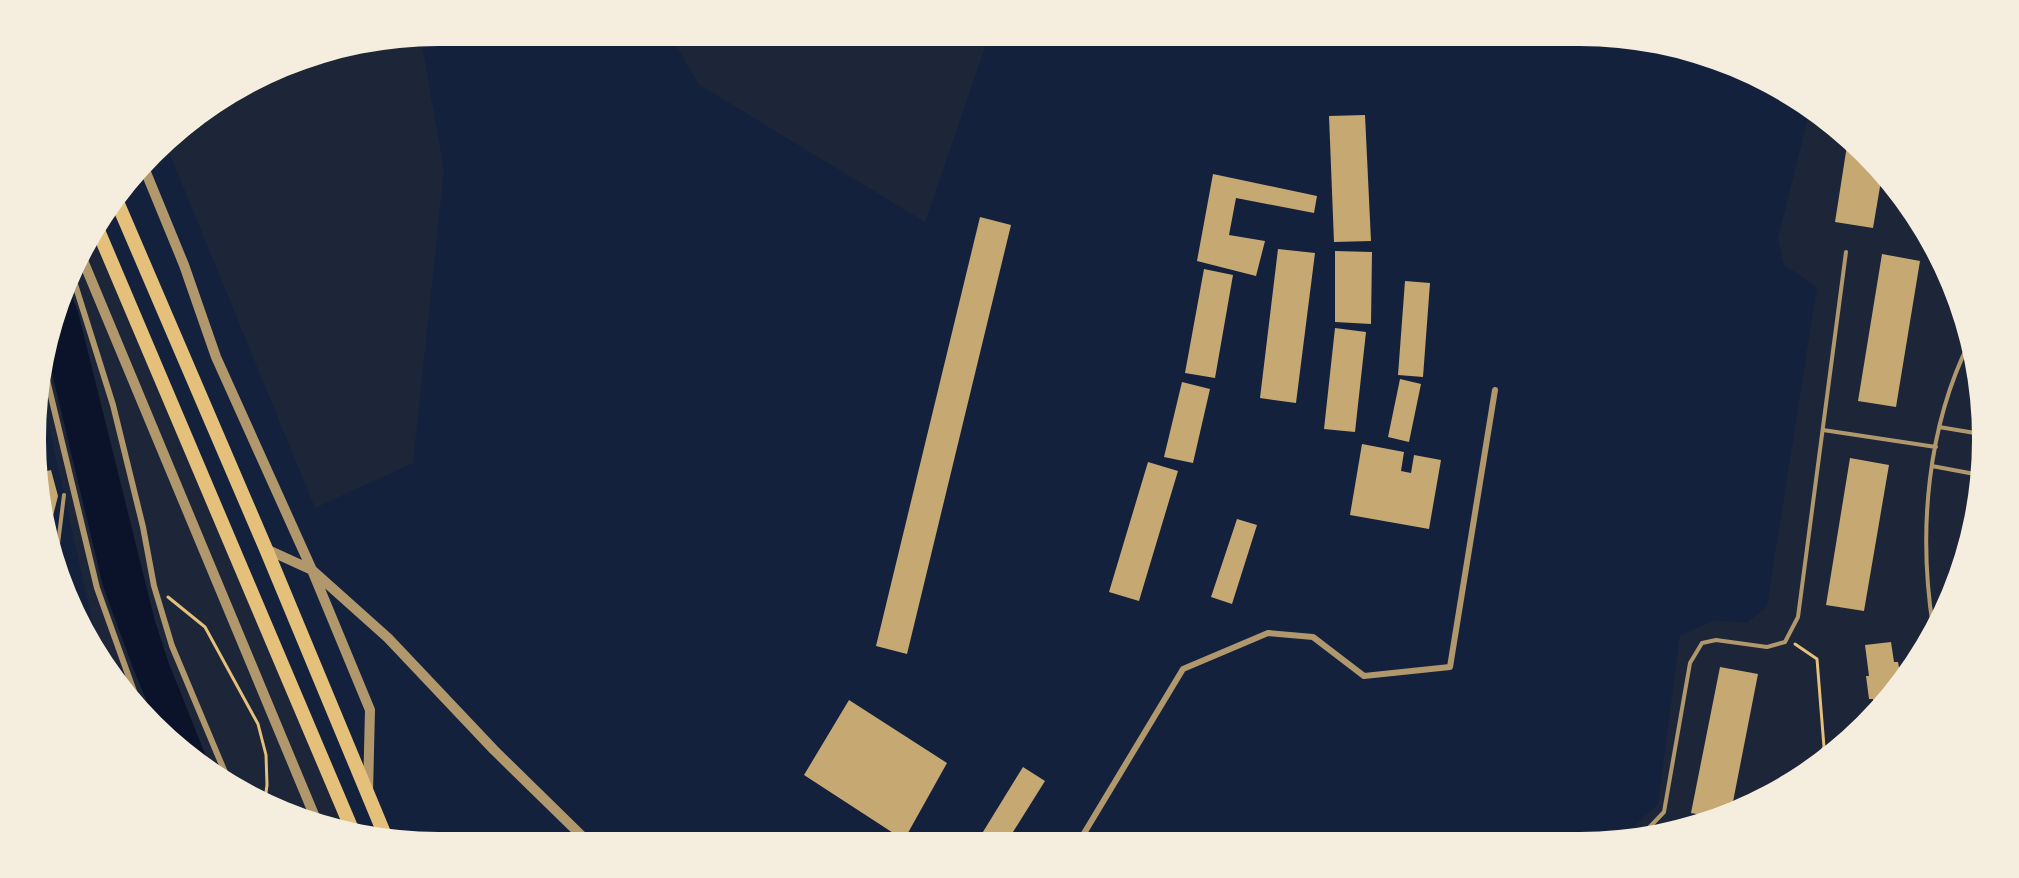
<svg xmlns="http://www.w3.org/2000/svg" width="2019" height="878" font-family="Montserrat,sans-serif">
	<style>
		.green { fill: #1d2539 }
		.water { fill: #0b132b }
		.building { fill: #c6a872 }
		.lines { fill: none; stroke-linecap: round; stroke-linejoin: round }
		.path { stroke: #e5c07b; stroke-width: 3 }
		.service { stroke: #b1986c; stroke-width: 4 }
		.minor { stroke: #b1986c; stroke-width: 6 }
		.tertiary { stroke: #b1986c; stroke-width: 10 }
		.trunk { stroke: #e5c07b; stroke-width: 14 }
	</style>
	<rect width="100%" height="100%" fill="#14213d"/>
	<!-- green -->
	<path class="green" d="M671,36H989L925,222L698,84Z
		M421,39L444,171L413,463L315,508L166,145L174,136L238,90L309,58Z
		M1810,111L1846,136L1900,194L1942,261L1969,335L1982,413L1980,492L1961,569L1915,663L1826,759L1735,811L1633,838L1506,839L1632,828L1658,804L1680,635L1716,620L1747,623L1767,606L1817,287L1784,265L1778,239Z
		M97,228L351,827L309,820L238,788L174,742L99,652L41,390L44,361L90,238Z"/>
	<!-- water -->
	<path class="water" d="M70,292L78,312L155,621L168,661L211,769L174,742L154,719L133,668L103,586L47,352Z"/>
	<!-- building -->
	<path class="building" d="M1365,115L1371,241L1334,242L1329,116Z
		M1848,139L1882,175L1873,228L1835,222Z
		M1213,174L1317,196L1314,213L1236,198L1229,235L1265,241L1256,276L1197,261Z
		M980,217L1011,225L907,654L876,646Z
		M1278,249L1315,253L1296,403L1260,398Z
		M1335,251L1372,252L1371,324L1335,322Z
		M1882,254L1920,261L1896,407L1858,401Z
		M1204,269L1233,275L1215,378L1185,373Z
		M1405,281L1430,283L1423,377L1398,375Z
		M1335,328L1366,332L1355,432L1324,429Z
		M1400,379L1421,384L1409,442L1388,437Z
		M1182,382L1210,389L1193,463L1164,457Z
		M1362,444L1404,452L1401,471L1411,473L1414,455L1441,460L1429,529L1350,515Z
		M1850,458L1889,465L1864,611L1826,605Z
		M1148,462L1178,471L1139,601L1109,592Z
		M51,470L58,496L49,532L44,517L39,473Z
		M1237,519L1257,525L1232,604L1211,597Z
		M1891,642L1894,662H1898L1901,678L1874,707L1873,699H1869L1866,676H1869L1865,645Z
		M1720,667L1758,674L1731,812L1713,817L1691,813Z
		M849,700L947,763L904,840L804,775Z
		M1023,767L1045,781L1008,840H978Z"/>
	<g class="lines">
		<!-- path -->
		<path class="path" d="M168,597L205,627L258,724L266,755L267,785L265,800
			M1795,644L1817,659L1824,747L1814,765
			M1820,754L1825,759"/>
		<!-- service -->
		<path class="service" d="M1939,427L1981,434
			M1823,430L1936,447
			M1932,466L1980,475
			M57,552L64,495
			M1933,627C1918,532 1927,427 1970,341
			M1641,836L1664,812L1690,663L1702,643L1716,640L1767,647L1785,642L1798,617L1846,252"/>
		<!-- minor -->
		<path class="minor" d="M74,281L113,405L143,527L154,586L172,646L229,782
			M43,363L97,588L136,697
			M1080,840L1183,669L1268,633L1313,637L1364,676L1450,667L1495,390"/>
		<!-- tertiary -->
		<path class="tertiary" d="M145,170L184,265L216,357L312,570L370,710L368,792
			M82,258L317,822
			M266,549L312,570L388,638L494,750L588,842"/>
		<!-- trunk -->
		<path class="trunk" d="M118,204L266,549L384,833
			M97,228L351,827"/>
	</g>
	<!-- crop -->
	<path d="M0 0H2019V878H0ZM438 46H1580A392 392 0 0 1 1972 438V440A392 392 0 0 1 1580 832H438A392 392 0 0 1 46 440V438A392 392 0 0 1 438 46Z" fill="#f5edde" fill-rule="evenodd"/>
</svg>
